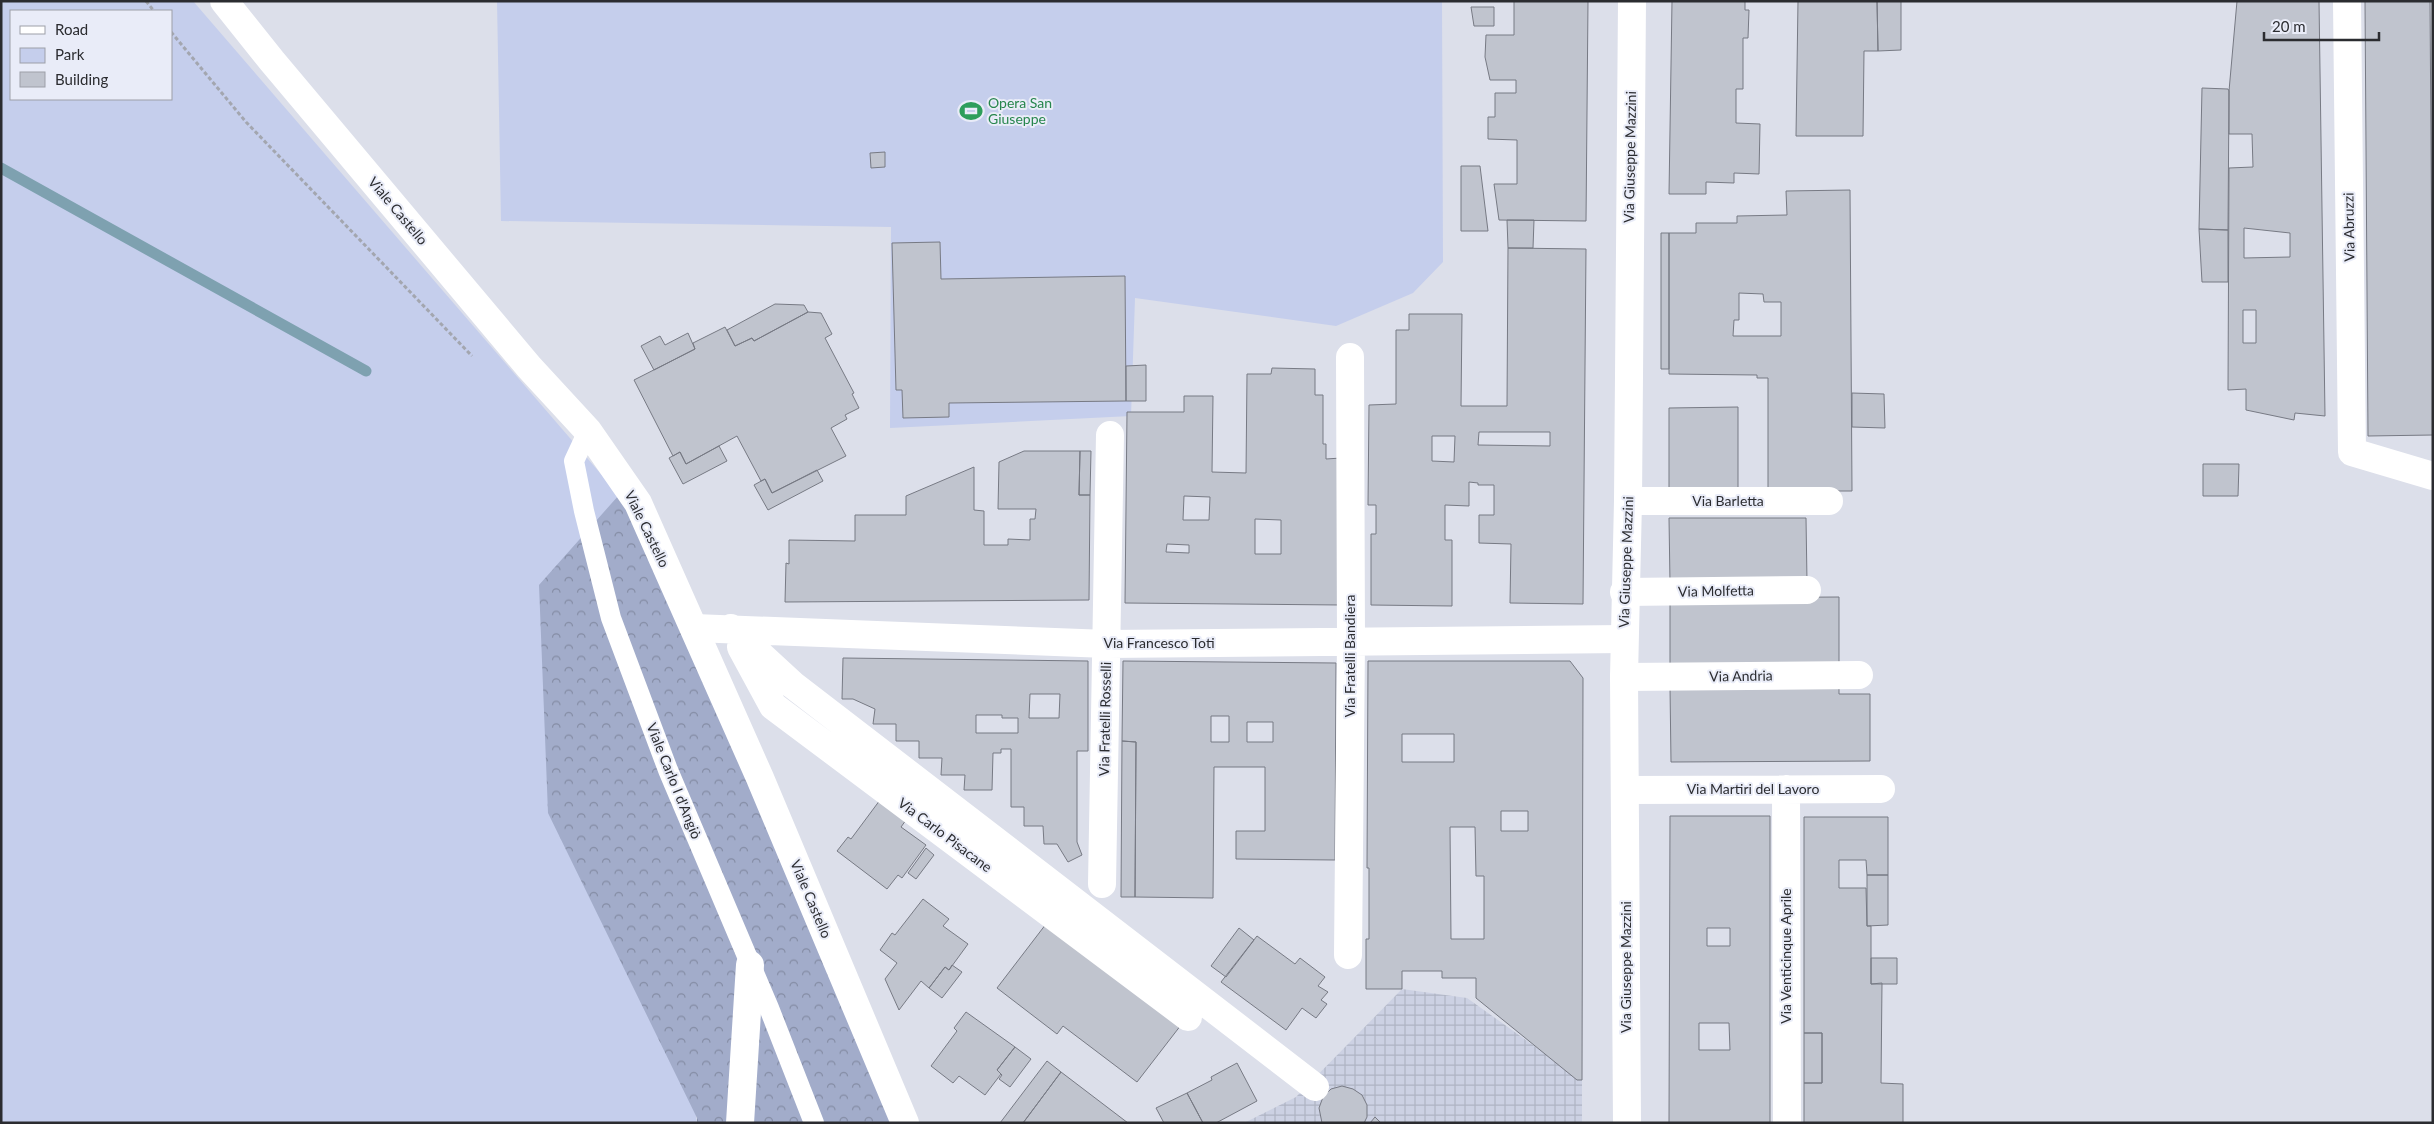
<svg xmlns="http://www.w3.org/2000/svg" width="2434" height="1124" font-family="Lato,sans-serif">
	<style>
		.industrial { fill: url(#industrial-grid) }
		.green { fill: #c5ceec; fill-rule: evenodd }
		.forest { fill: url(#forest-crowns) }
		.lines { fill: none; stroke-linecap: round; stroke-linejoin: round }
		.stream { stroke: #7ea1b0; stroke-width: 11 }
		.building { fill: #c0c4ce; stroke: #777a84; fill-rule: evenodd }
		.path { stroke: #a3a6af; stroke-width: 3; stroke-dasharray: 4 2.5; stroke-linecap: butt }
		.lane { stroke: #fff; stroke-width: 20 }
		.street { stroke: #fff; stroke-width: 28 }
		.secondary { stroke: #fff; stroke-width: 28 }
		.labels { text-anchor: middle; stroke-width: 4; stroke-linejoin: round; paint-order: stroke }
		.leisure-label { font-size: 14px; fill: #27864d; stroke: #e9ecf8; text-anchor: start }
		.street-label { font-size: 14px; fill: #2b2c30; stroke: #e9ecf8 }
	</style>
	<defs>
		<pattern id="industrial-grid" width="8" height="8" patternUnits="userSpaceOnUse" patternTransform="scale(1.25)"><rect width="8" height="8" fill="#ccd1e3"/><path d="M0 4h8M4 0v8" fill="none" stroke="#afb4c3"/></pattern>
		<pattern id="forest-crowns" width="20" height="18" patternUnits="userSpaceOnUse" patternTransform="scale(1.25)"><rect width="20" height="18" fill="#a2acca"/><path d="M2 6a3 3 0 1 1 6 0M12 15a3 3 0 1 1 6 0" fill="none" stroke="#848ca4"/></pattern>
	</defs>
	<rect width="100%" height="100%" fill="#dcdfea"/>
	<!-- industrial -->
	<path class="industrial" d="M1402,989L1467,998L1582,1080V1123H1244L1296,1097Z"/>
	<!-- green -->
	<path class="green" d="M1,1H193L619,495L697,1123H1ZM11,11H171V99H11Z
		M497,1H1442L1443,262L1413,293L1336,326L1135,298L1131,416L890,428L891,227L501,221Z"/>
	<!-- forest -->
	<path class="forest" d="M619,495L635,506L901,1123H697V1118L548,813L539,585Z"/>
	<g class="lines">
		<!-- stream -->
		<path class="stream" d="M1,168L366,371"/>
	</g>
	<!-- building -->
	<path class="building" d="M1514,1H1588L1586,221L1499,220L1494,184H1517V140L1488,139V117H1495V93H1516V80H1490L1485,57L1486,35H1514Z
		M1672,1H1745V10H1749L1748,38H1743V89H1736V123L1760,124L1759,174L1734,173V183L1706,182V194H1669Z
		M1798,1H1877L1878,51H1864L1863,136H1796Z
		M1877,1H1901V50L1878,51Z
		M2237,1H2319L2325,416L2295,413L2294,420L2246,410V389L2228,390L2229,168L2253,167L2252,134H2229V91ZM2244,228L2290,233V257L2244,258ZM2243,310H2256V343H2243Z
		M2365,1H2430L2433,435L2368,436Z
		M1471,7H1494V26H1474Z
		M2202,88L2228,89L2229,91L2228,230L2199,229Z
		M885,152V167L871,168L870,153Z
		M1461,166H1480L1488,231H1461Z
		M1850,190L1852,491H1768V378H1757V375L1669,374V233H1696V223H1737V216L1787,215L1786,191ZM1739,293L1763,294L1764,302H1781V336H1733L1734,320H1739Z
		M1507,220H1534L1533,248H1508Z
		M2199,229L2228,230V282H2202Z
		M1661,233H1669V369H1661Z
		M940,242L941,279L1125,276L1126,401L949,403V417L903,418L902,390H896L892,243Z
		M1508,248L1586,249L1583,604L1510,603L1511,544L1479,543V515H1494V485H1478V483L1469,482V506L1445,505V540H1452V606L1371,605V534H1376V505H1368L1369,405L1396,404V330H1409V314H1462L1461,406H1507ZM1479,432H1550V446L1478,445ZM1432,436H1455L1454,462L1432,461Z
		M775,304L804,305L808,312L754,341L752,338L735,346L727,330Z
		M808,312L821,313L832,334L825,338L854,393L852,394L859,408L845,415L847,419L831,428L846,456L772,493L765,479L761,481L737,436L686,464L680,452L673,456L634,380L695,349L693,343L725,327L735,346L752,338L754,341Z
		M688,333L695,349L654,370L641,346L660,336L665,345Z
		M1146,365V401H1126V366Z
		M1272,368L1315,369V395H1323V444H1326V459L1341,458V605L1125,603L1127,412H1184V396H1213L1212,472L1246,473L1247,374H1271ZM1184,496L1210,497L1209,520H1183ZM1255,519L1281,520V554H1255ZM1167,544L1189,545V553L1166,552Z
		M1852,393L1884,394L1885,428L1852,427Z
		M1738,407V490L1669,491V408Z
		M719,446L727,461L683,484L669,458L680,452L686,464Z
		M1024,451H1080L1079,495H1090L1089,600L785,602L786,563L789,564V540L855,541V515H906V496L974,467V510L984,511V545H1008V539L1030,540V519H1035L1036,509H998L999,462Z
		M1080,451H1091L1090,495H1079Z
		M2203,464H2239L2238,496H2203Z
		M817,470L823,481L768,510L754,485L765,479L772,493Z
		M1669,518H1806L1807,582L1670,583Z
		M1839,597V663L1670,664V598Z
		M843,658L1088,661V751H1077V842L1082,855L1068,862L1057,844H1044L1043,826H1024V807H1011V749H1001V753H993L992,790H964L965,775H941L942,758H919V741H896V724H873L875,709L853,699H842ZM1030,694H1060L1059,718H1029ZM976,715H1002V718H1018V733H976Z
		M1123,661L1336,663L1335,860L1236,859V831H1265V767H1214L1213,898L1135,897L1136,742L1122,741ZM1211,716H1229V742H1211ZM1247,722H1273V742H1247Z
		M1368,661H1570L1583,678L1582,1080H1577L1476,998V978H1442V971H1402V989H1366V939H1369V868H1367ZM1402,734H1454V762H1402ZM1501,811H1528V831H1501ZM1450,827H1475L1476,876H1484V939H1451Z
		M1839,686V694H1870V761L1671,762L1670,687Z
		M1122,741L1136,742L1135,897H1121Z
		M880,800L906,820L901,827L926,845L902,878L898,875L887,889L837,851L848,837L851,839Z
		M1670,816H1770V1123H1669ZM1707,928H1730V946H1707ZM1699,1023H1729L1730,1050H1699Z
		M1804,817H1888V875H1867L1866,860H1839V888H1866L1867,926H1871V984L1882,983L1881,1083L1903,1084V1123H1804V1083H1822V1033H1804Z
		M926,848L934,855L916,879L908,873Z
		M1867,875H1888V925L1867,926Z
		M923,899L949,919L943,926L968,944L949,970L945,967L929,988L921,981L899,1010L885,979L897,963L880,950L892,933L895,935Z
		M1046,924L1181,1025L1137,1082L1063,1026L1057,1034L997,988Z
		M1239,928L1254,940L1226,977L1211,966Z
		M1257,936L1295,964L1300,958L1325,977L1318,986L1328,992L1321,1000L1327,1004L1316,1018L1302,1008L1286,1030L1221,982Z
		M1871,958H1897V984H1871Z
		M952,965L962,972L942,998L929,988L945,967L949,970Z
		M966,1012L1015,1047L997,1070L1001,1074L985,1095L959,1076L953,1083L931,1066L957,1031L954,1028Z
		M1804,1033H1822V1083H1804Z
		M1015,1047L1031,1059L1010,1087L999,1079L1002,1075L997,1070Z
		M1047,1061L1061,1072L1023,1123H1000Z
		M1237,1063L1257,1101L1216,1123H1203L1187,1093L1212,1080L1211,1077Z
		M1061,1072L1128,1123H1023Z
		M1342,1086L1353,1089L1362,1095L1367,1105V1117L1364,1123H1322L1319,1108L1323,1097L1331,1089Z
		M1187,1093L1203,1123H1164L1156,1108Z
		M1375,1117L1381,1123H1370Z"/>
	<g class="lines">
		<!-- path -->
		<path class="path" d="M146,1L154,11
			M171,32L246,122L472,356"/>
		<!-- lane -->
		<path class="lane" d="M588,431L574,461L584,511L611,618L668,770L769,1008L814,1123"/>
		<!-- street -->
		<path class="street" d="M2347,1L2352,452L2433,476
			M1628,501H1829
			M1624,592L1807,590
			M694,628L1107,644L1624,639
			M731,628L793,685L1315,1087
			M741,647L773,706L1188,1017
			M1624,677L1859,675
			M1786,789L1787,1123
			M1626,790L1881,789
			M1102,884L1110,435
			M1348,955L1351,643L1350,357
			M740,1123L750,965"/>
		<!-- secondary -->
		<path class="secondary" d="M224,1L272,61L529,367L588,431L638,503L760,778L905,1123
			M1627,1123L1624,677L1628,501L1632,1"/>
	</g>
	<!-- icons -->
	<defs>
		<symbol id="stadium-bare" viewBox="-9 -9 18 18"><path d="M0-5a6.5 5 0 1 0 0 10a6.5 5 0 1 0 0-10ZM-3.5-1.8h7v3.6h-7Z" fill="#2e9e5b" stroke="#e9ecf8" stroke-width="2.5" paint-order="stroke"/></symbol>
	</defs>
	<g fill-rule="evenodd">
		<use href="#stadium-bare" x="955" y="95" width="32" height="32"/>
	</g>
	<g class="labels">
		<!-- leisure labels -->
		<g class="leisure-label">
			<text x="988" y="108">Opera San<tspan x="988" dy="16">Giuseppe</tspan></text>
		</g>
		<!-- street labels -->
		<g class="street-label">
			<text transform="translate(1630 157) rotate(-89)" y="5">Via Giuseppe Mazzini</text>
			<text transform="translate(398 211) rotate(50)" y="5">Viale Castello</text>
			<text transform="translate(2349 227) rotate(-91)" y="5">Via Abruzzi</text>
			<text x="1728" y="506">Via Barletta</text>
			<text transform="translate(647 529) rotate(64)" y="5">Viale Castello</text>
			<text transform="translate(1626 562) rotate(-88)" y="5">Via Giuseppe Mazzini</text>
			<text transform="translate(1716 591) rotate(-1)" y="5">Via Molfetta</text>
			<text x="1159" y="648">Via Francesco Toti</text>
			<text transform="translate(1350 656) rotate(-90)" y="5">Via Fratelli Bandiera</text>
			<text transform="translate(1741 676) rotate(-1)" y="5">Via Andria</text>
			<text transform="translate(1105 719) rotate(-89)" y="5">Via Fratelli Rosselli</text>
			<text transform="translate(674 781) rotate(68)" y="5">Viale Carlo I d'Angiò</text>
			<text x="1753" y="794">Via Martiri del Lavoro</text>
			<text transform="translate(945 835) rotate(37)" y="5">Via Carlo Pisacane</text>
			<text transform="translate(811 899) rotate(67)" y="5">Viale Castello</text>
			<text transform="translate(1786 956) rotate(-90)" y="5">Via Venticinque Aprile</text>
			<text transform="translate(1626 967) rotate(-90)" y="5">Via Giuseppe Mazzini</text>
		</g>
	</g>
	<!-- border -->
	<rect width="2434" height="1124" fill="none" stroke="#2b2c30" stroke-width="5"/>
	<!-- legend -->
	<rect x="10" y="10" width="162" height="90" fill="#e9ecf8" stroke="#9d9fa8"/>
	<rect x="20" y="26" width="25" height="8" fill="#ffffff" stroke="#9d9fa8"/>
	<text x="55" y="35" font-size="15" fill="#2b2c30">Road</text>
	<rect x="20" y="48" width="25" height="15" fill="#c5ceec" stroke="#9d9fa8"/>
	<text x="55" y="60" font-size="15" fill="#2b2c30">Park</text>
	<rect x="20" y="72" width="25" height="15" fill="#c0c4ce" stroke="#9d9fa8"/>
	<text x="55" y="85" font-size="15" fill="#2b2c30">Building</text>
	<!-- scale -->
	<path d="M2264 32v8h115v-8" fill="none" stroke="#2b2c30" stroke-width="2.5"/>
	<text x="2272" y="32" font-size="15" fill="#2b2c30" stroke="#e9ecf8" stroke-width="4" paint-order="stroke">20 m</text>
</svg>
